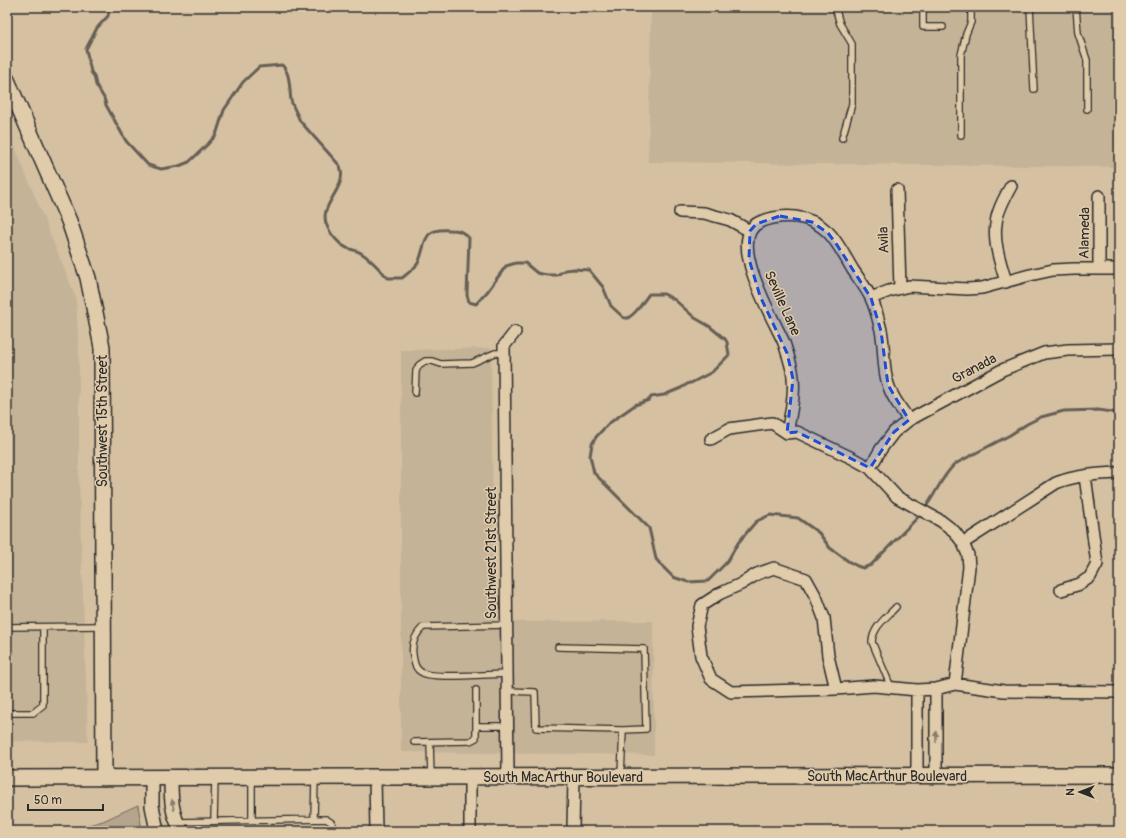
<svg xmlns="http://www.w3.org/2000/svg" width="1126" height="838" font-family="Pangolin,sans-serif">
	<style>
		.built { fill: #c5b397 }
		.green { fill: #b5a58c; stroke: #70685c }
		.lines { fill: none; stroke-linecap: round; stroke-linejoin: round }
		.stream { stroke: #665f54; stroke-width: 3 }
		.service-casing { stroke: #2b2b2b; stroke-width: 8 }
		.minor-casing { stroke: #2b2b2b; stroke-width: 14 }
		.tertiary-casing { stroke: #2b2b2b; stroke-width: 16 }
		.secondary-casing { stroke: #2b2b2b; stroke-width: 18 }
		.service { stroke: #e0cbaa; stroke-width: 5.5 }
		.minor { stroke: #e0cbaa; stroke-width: 11 }
		.tertiary { stroke: #e0cbaa; stroke-width: 13 }
		.secondary { stroke: #e0cbaa; stroke-width: 15 }
		.oneway { fill: #867b6a }
		.marked { fill: #1d4ed8; fill-opacity: 0.2; stroke: #1d4ed8; stroke-width: 3; stroke-dasharray: 8 5; stroke-linejoin: round }
		.labels { text-anchor: middle; stroke-width: 3; stroke-linejoin: round; paint-order: stroke }
		.street-label { font-size: 14px; fill: #2b2b2b; stroke: #e0cbaa }
	</style>
	<rect width="100%" height="100%" fill="#d5c1a2"/>
	<filter id="ink" filterUnits="userSpaceOnUse"><feTurbulence type="fractalNoise" baseFrequency=".025" numOctaves="2"/><feDisplacementMap in="SourceGraphic" scale="8" xChannelSelector="R" yChannelSelector="G"/><feConvolveMatrix kernelMatrix="1 2 1 2 8 2 1 2 1" color-interpolation-filters="sRGB"/></filter>
	<g filter="url(#ink)">
		<!-- built -->
		<path class="built" d="M651,7H1119V167L648,162Z
			M7,127L76,298L79,358V480L88,742L7,741Z
			M491,348L494,622L653,621L654,755L401,752V350Z"/>
		<!-- green -->
		<path class="green" d="M138,805L142,831H67L103,821Z"/>
		<g class="lines">
			<!-- stream -->
			<path class="stream" d="M110,7L108,16L97,28L86,49L91,72L94,76L96,85L104,98L106,105L126,141L148,165L161,169L179,166L189,162L207,145L216,135L224,110L243,82L259,67L282,65C291,74 289,88 291,100C293,108 297,113 300,121L340,166C349,189 315,206 328,228C331,235 340,245 347,248C352,250 357,250 361,253C371,259 380,270 388,278H402C407,274 414,269 418,263C427,245 420,227 450,230C459,230 462,231 469,238L467,295L469,302L476,304L487,292L506,266L516,263H525L537,273L547,275H557L565,270L574,269L589,270L603,287L611,306L624,318H628C638,312 642,303 649,294H664L675,300L695,318L709,326L725,339L727,342L729,355L712,372L691,383H689L681,388L664,395L651,397L649,400L635,405L608,424L596,437L592,444L590,456L594,473L649,528L656,559L661,565L673,577L688,582L708,581L727,562L738,543L753,525L757,521L770,515L798,518L819,533L830,548L848,561L857,566L863,568L871,565L921,514
				M924,509C936,495 940,478 955,464L1010,435L1027,424L1041,417L1064,411L1098,410L1119,413"/>
			<defs>
				<path id="service" d="M835,7L840,24L852,44V104L842,138
					M923,7V27H943
					M1030,7L1034,89
					M1076,7L1078,33L1087,60V109
					M961,135V55L966,34L971,22V7
					M415,393L416,371L419,365L425,361H432L441,364L472,363L495,353H505
					M506,625L423,627C415,635 411,644 413,655C414,662 415,670 423,673C434,679 491,674 507,674
					M7,627L102,626
					M558,647L644,649L646,729L623,730L621,775
					M891,687L872,642C873,627 886,618 896,607
					M507,691L535,692L536,728L623,730
					M7,713H33L43,705V627
					M476,726H507
					M414,742L470,741L476,738V690
					M430,742L431,777
					M314,818L315,779
					M252,820V778
					M214,821L215,778
					M177,822L326,819L332,823L333,831"/>
				<path id="minor" d="M897,190L900,288
					M680,212L704,213L730,220L750,231
					M1099,269V196
					M1006,282C1001,264 993,243 996,224C997,211 1005,197 1011,186
					M871,298L889,291L909,286L968,289L982,288L1030,275L1053,270L1074,269H1119
					M787,433C791,412 796,390 792,370C790,361 787,352 784,343C775,321 724,238 760,222C782,213 809,214 828,232C838,242 845,257 853,270C859,279 866,288 871,298C876,308 878,319 881,330C885,348 882,370 889,387C893,399 901,409 909,420
					M711,439L729,429L772,423L787,433L797,432L852,458L870,468L897,497L941,521L954,531L963,543
					M870,468L881,449L894,432L909,420L1002,370L1044,353L1068,350L1119,349
					M1061,590L1080,584L1090,577L1097,564L1085,476
					M955,684L969,567L968,555L963,543L1056,483C1076,475 1098,474 1119,473
					M836,689L828,656L824,618L816,597L806,579L774,568L757,574L741,584L719,594L702,605L697,626L701,656L711,679L731,692L836,689L874,686L917,690L936,689L955,684L1004,691L1119,692
					M917,776V690
					M936,776V689
					M375,777L376,831
					M470,777V831
					M508,777L504,346L515,332
					M573,831L574,777"/>
				<path id="tertiary" d="M152,778V806L157,831
					M171,778C171,797 171,815 182,831"/>
				<path id="secondary" d="M7,80L69,221L88,278L102,347L104,778
					M7,778L1119,775"/>
			</defs>
			<!-- service casing -->
			<use href="#service" class="service-casing"/>
			<!-- minor casing -->
			<use href="#minor" class="minor-casing"/>
			<!-- tertiary casing -->
			<use href="#tertiary" class="tertiary-casing"/>
			<!-- secondary casing -->
			<use href="#secondary" class="secondary-casing"/>
			<!-- service -->
			<use href="#service" class="service"/>
			<!-- minor -->
			<use href="#minor" class="minor"/>
			<!-- tertiary -->
			<use href="#tertiary" class="tertiary"/>
			<!-- secondary -->
			<use href="#secondary" class="secondary"/>
		</g>
		<!-- one-way arrows -->
		<defs><path id="oneway-solid" d="M-6-.8H1V-3.2L6.5 0L1 3.2V.8H-6Z"/></defs>
		<g class="oneway">
			<use href="#oneway-solid" transform="translate(936 737) rotate(-90)"/>
			<use href="#oneway-solid" transform="translate(173 805) rotate(-101)"/>
		</g>
	</g>
	<!-- marked area -->
	<path class="marked" d="M780,216L812,222L828,233L837,245L871,298L881,331L888,385L909,420L894,432L870,468L797,432L787,433L793,379L787,353L760,296L749,259L750,231L756,224Z"/>
	<g class="labels">
		<!-- street labels -->
		<g class="street-label">
			<text transform="translate(1084 233) rotate(-89)" y="5">Alameda</text>
			<text transform="translate(883 240) rotate(-92)" y="5">Avila</text>
			<text transform="translate(783 303) rotate(66)" y="5">Seville Lane</text>
			<text transform="translate(974 368) rotate(-28)" y="5">Granada</text>
			<text transform="translate(102 421) rotate(-90)" y="5">Southwest 15th Street</text>
			<text transform="translate(491 553) rotate(-90)" y="5">Southwest 21st Street</text>
			<text x="887" y="781">South MacArthur Boulevard</text>
			<text x="563" y="782">South MacArthur Boulevard</text>
		</g>
	</g>
	<!-- margin -->
	<rect width="1126" height="838" fill="none" stroke="#e0cbaa" stroke-width="24"/>
	<rect x="12" y="12" width="1102" height="814" fill="none" stroke="#2b2b2b" stroke-width="1.5" filter="url(#ink)"/>
	<!-- north arrow -->
	<g transform="translate(1080 792) rotate(270)" stroke="#e0cbaa" stroke-width="3" paint-order="stroke">
	<path d="M0-3L7 15L0 10L-7 15Z" fill="#2b2b2b"/>
	<text y="-6" font-size="11" font-weight="bold" text-anchor="middle" fill="#2b2b2b">N</text>
	</g>
	<!-- scale -->
	<path d="M28 804v6h75v-6" fill="none" stroke="#2b2b2b" stroke-width="2"/>
	<text x="34" y="804" font-size="12" fill="#2b2b2b" stroke="#e0cbaa" stroke-width="3" paint-order="stroke">50 m</text>
</svg>
